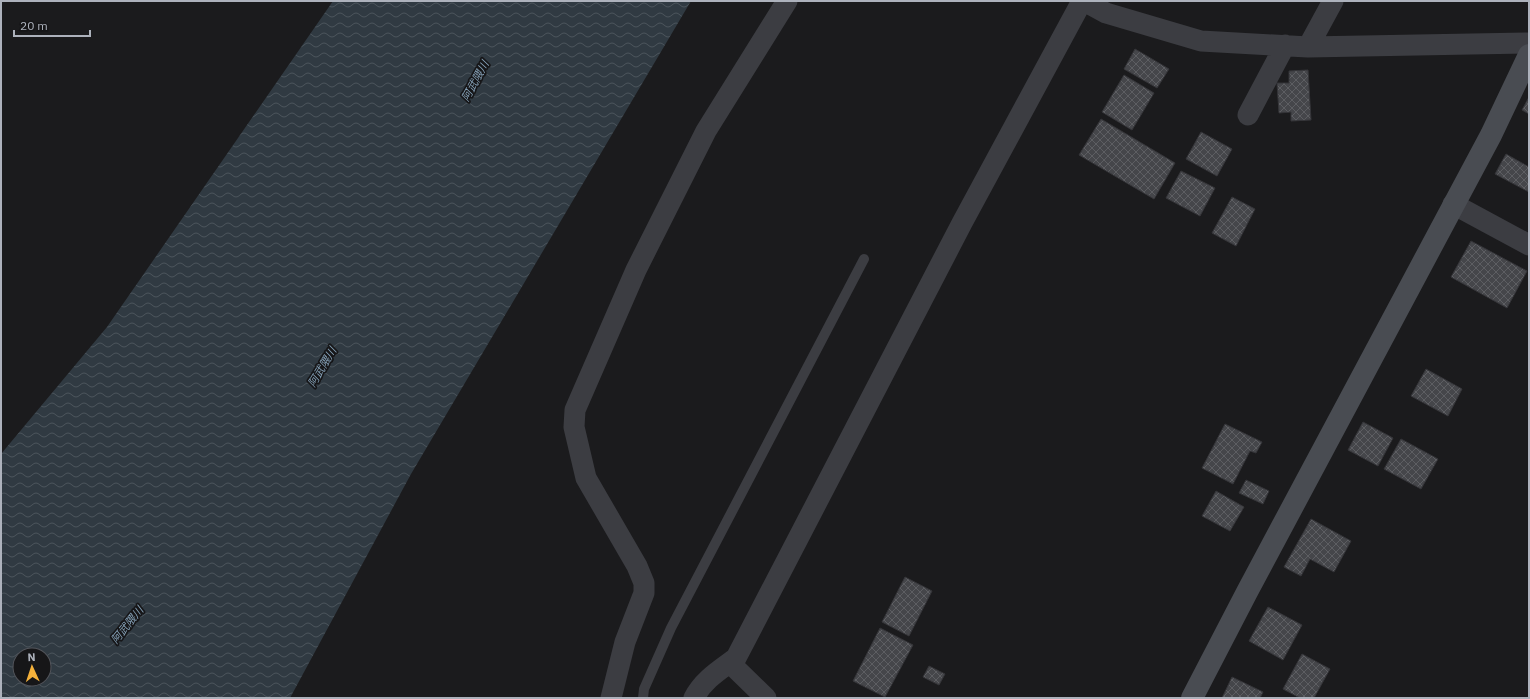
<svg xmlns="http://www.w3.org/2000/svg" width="1530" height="699" font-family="'IBM Plex Sans','Noto Sans JP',sans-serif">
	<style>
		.water { fill: url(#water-waves); fill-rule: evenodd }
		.building { fill: url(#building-cross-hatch); stroke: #353539 }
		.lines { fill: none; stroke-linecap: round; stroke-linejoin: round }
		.lane { stroke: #3c3d42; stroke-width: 10 }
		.street { stroke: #3c3d42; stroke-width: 21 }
		.secondary { stroke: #494c52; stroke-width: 22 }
		.labels { text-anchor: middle; stroke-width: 3.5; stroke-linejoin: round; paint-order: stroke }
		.water-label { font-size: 11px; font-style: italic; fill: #85a1b7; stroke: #161618 }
	</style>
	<defs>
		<pattern id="water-waves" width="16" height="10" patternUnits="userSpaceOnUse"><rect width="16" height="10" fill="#303a42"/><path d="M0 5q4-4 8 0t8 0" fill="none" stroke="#4b545b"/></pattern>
		<pattern id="building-cross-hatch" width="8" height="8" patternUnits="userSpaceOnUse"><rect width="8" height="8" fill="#45464a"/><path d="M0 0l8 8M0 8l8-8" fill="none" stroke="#5d5e62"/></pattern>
	</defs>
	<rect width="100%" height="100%" fill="#1b1b1d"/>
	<!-- water -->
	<path class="water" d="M333,1H691L411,474L290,698H1V454L107,327ZM20,655H44V679H20Z"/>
	<!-- building -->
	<path class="building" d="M1135,49L1169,69L1157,88L1124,69Z
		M1308,70L1311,120L1291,121V112L1279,113L1277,83H1289V71Z
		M1124,75L1154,93L1132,130L1102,112Z
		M1529,97V114L1522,110Z
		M1101,119L1175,163L1154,199L1079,155Z
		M1201,132L1232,149L1217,176L1186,159Z
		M1506,154L1529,167V192L1495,174Z
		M1181,171L1215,188L1200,216L1166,198Z
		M1232,197L1255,209L1236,246L1212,233Z
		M1471,241L1527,271L1507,308L1451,277Z
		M1426,369L1462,389L1448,416L1411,396Z
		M1363,422L1393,438L1378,466L1348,450Z
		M1225,424L1262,442L1256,453L1250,451L1233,484L1202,468Z
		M1401,439L1438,459L1421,489L1384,469Z
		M1246,480L1269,491L1263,504L1239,493Z
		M1216,491L1244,507L1230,531L1202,516Z
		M1311,519L1351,541L1334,572L1310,559L1301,576L1284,567Z
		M905,577L932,591L909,636L882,622Z
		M1268,607L1302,625L1283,660L1249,641Z
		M880,628L913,645L885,697L853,681Z
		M1302,654L1330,669L1314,698H1300L1283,689Z
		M929,666L945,674L939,685L923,677Z
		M1232,677L1263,692L1260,698H1222Z"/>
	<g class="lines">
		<!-- lane -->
		<path class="lane" d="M643,698L644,689L671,628L864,259"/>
		<!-- street -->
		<path class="street" d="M1084,1L1106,13L1201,41L1308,47
			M1333,1L1308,47L1529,43
			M1248,115L1285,45
			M1453,204L1529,245
			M730,663L766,698
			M611,698L625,642L644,593V583L637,566L586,478L574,427L575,410L636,270L706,131L787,1
			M694,698C703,680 720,670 736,658L962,223L1082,1"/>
		<!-- secondary -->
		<path class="secondary" d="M1192,698L1247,592L1491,135L1529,55"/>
	</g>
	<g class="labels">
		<!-- water labels -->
		<g class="water-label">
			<text transform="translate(475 81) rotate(-61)" y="4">阿武隈川</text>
			<text transform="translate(322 367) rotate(-59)" y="4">阿武隈川</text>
			<text transform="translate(127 625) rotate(-51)" y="4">阿武隈川</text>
		</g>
	</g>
	<!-- border -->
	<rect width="1530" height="699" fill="none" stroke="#adb2bc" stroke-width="4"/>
	<!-- north arrow -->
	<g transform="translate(32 667) rotate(357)"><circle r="19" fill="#161618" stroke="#52545a"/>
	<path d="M0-3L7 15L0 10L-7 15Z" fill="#f4b13b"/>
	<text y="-6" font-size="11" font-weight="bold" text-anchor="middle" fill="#adb2bc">N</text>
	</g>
	<!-- scale -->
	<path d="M14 30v6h76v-6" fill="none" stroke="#adb2bc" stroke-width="2"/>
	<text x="20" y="30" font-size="12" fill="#adb2bc" stroke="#161618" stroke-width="3" paint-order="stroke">20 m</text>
</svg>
